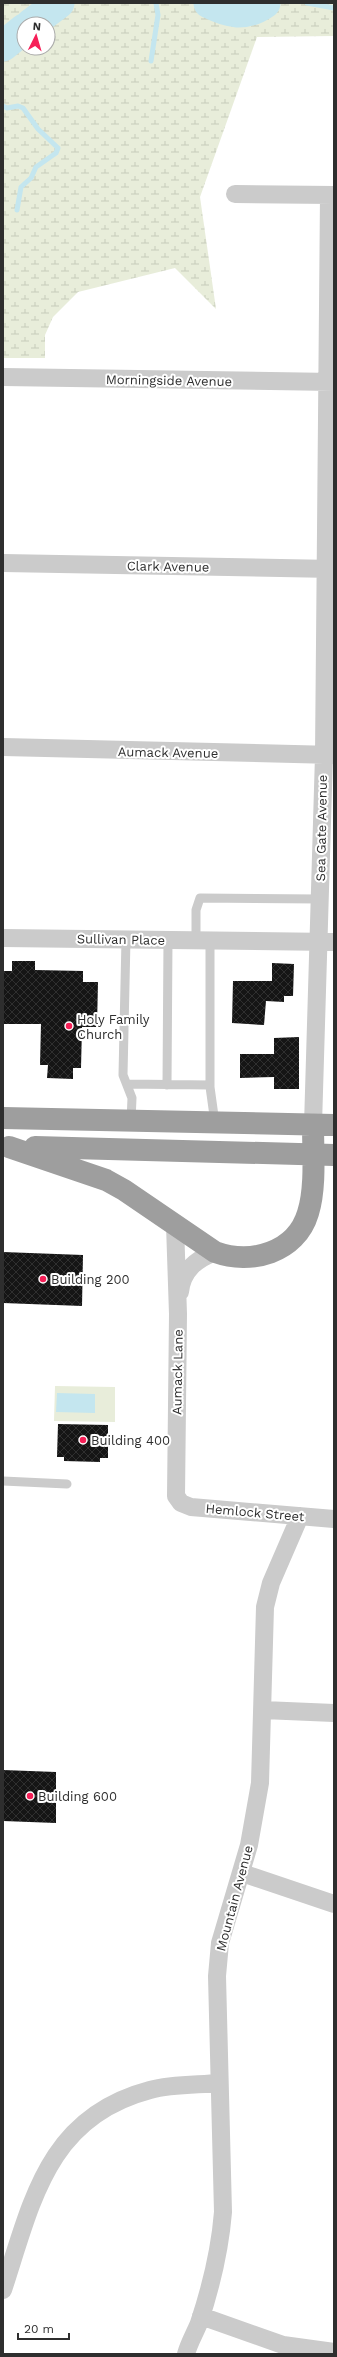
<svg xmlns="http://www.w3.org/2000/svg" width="337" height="2357" font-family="'Work Sans',sans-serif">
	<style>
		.wetland { fill: url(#wetland-marsh); fill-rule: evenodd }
		.park { fill: #e8edda }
		.water { fill: #c4e6ef }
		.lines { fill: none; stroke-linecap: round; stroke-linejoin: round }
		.stream { stroke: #c4e6ef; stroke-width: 5 }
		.river { stroke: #c4e6ef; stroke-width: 31 }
		.building { fill: url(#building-cross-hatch) }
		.service { stroke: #cbcbcb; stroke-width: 9 }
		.minor { stroke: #cbcbcb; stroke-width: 18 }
		.trunk { stroke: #9e9e9e; stroke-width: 22 }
		.poi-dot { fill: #f61f57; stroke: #fff; stroke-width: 1.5 }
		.labels { text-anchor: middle; stroke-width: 4; stroke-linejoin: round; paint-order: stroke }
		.street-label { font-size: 13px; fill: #2e2e2e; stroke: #fff }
		.poi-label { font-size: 13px; fill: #2e2e2e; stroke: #fff; text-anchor: start }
	</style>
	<defs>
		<pattern id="wetland-marsh" width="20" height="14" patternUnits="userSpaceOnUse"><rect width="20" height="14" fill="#e8edda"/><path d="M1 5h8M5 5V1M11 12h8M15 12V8" fill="none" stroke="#c7ccbb"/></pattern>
		<pattern id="building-cross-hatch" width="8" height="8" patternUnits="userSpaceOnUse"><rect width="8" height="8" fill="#151515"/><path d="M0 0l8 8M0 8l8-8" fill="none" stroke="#2f2f2f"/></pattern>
	</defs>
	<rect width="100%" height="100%" fill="#fff"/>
	<!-- wetland -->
	<path class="wetland" d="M3,3H334V36L257,37L200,197L216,309L175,268L78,292L53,317L45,335V358H3ZM24,24H48V48H24Z"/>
	<!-- park -->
	<path class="park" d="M55,1386L115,1387V1422L54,1421Z"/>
	<!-- water -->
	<path class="water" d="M57,1393L95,1394V1413L56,1412Z"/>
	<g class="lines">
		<!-- stream -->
		<path class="stream" d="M307,3L334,8
			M151,61L158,15L156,3
			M3,106L7,108L18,106L23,108L38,129L58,148L56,153L36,167L31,178L21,187L17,210"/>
		<!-- river -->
		<path class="river" d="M209,3C229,13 245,17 265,3
			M31,24L59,3
			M3,46L24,29"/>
	</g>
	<!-- building -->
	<path class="building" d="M12,961H35V970L83,971V982H98L97,1027H82L81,1068H73V1079L47,1078L48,1065H40L41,1024H3V971H12Z
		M272,963L294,964L293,996H284V1002L266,1001L264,1025L232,1023L233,981H272Z
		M299,1037V1089H274V1077L240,1078V1054H274V1038Z
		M3,1252L83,1255L82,1306L3,1303Z
		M58,1424L108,1425V1458H100V1462L64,1461V1457H57Z
		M3,1770L56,1772V1823L3,1821Z"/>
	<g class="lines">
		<!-- service -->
		<path class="service" d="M126,939L123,1075L132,1098L131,1121
			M196,940V910L200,898L319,899
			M210,940V1087L215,1123
			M127,1084L210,1085
			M167,1085L168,940
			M3,1481L67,1484"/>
		<!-- minor -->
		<path class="minor" d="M235,194L334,195
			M3,377L334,382
			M3,563L334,569
			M3,747L334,755
			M3,938L334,942
			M313,1125L324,755L329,195
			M175,1225L178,1314L176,1496L181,1503L191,1507L334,1519
			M180,1292C182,1270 197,1259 215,1252
			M263,1710L334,1713
			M242,1873L334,1904
			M3,2290C32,2202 47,2117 150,2090C172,2084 197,2085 219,2083
			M201,2316L283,2345L334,2352
			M186,2354C189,2343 195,2333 199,2323C211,2287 220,2249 223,2212L217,1976L220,1943L249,1845L260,1783L265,1607L271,1583L300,1516"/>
		<!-- trunk -->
		<path class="trunk" d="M3,1118L334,1125
			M9,1147L106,1180L124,1190L215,1252C251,1265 296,1253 308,1213C316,1188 313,1152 313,1125
			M35,1147L334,1155"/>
	</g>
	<!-- markers -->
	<g class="poi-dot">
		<circle cx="69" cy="1026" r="4"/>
		<circle cx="43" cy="1279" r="4"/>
		<circle cx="83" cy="1440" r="4"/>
		<circle cx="30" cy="1796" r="4"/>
	</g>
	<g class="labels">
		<!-- street labels -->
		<g class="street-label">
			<text transform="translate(169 380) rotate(1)" y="5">Morningside Avenue</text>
			<text transform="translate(168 566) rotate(1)" y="5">Clark Avenue</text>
			<text transform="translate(168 752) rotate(1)" y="5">Aumack Avenue</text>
			<text transform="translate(321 828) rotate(-89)" y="5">Sea Gate Avenue</text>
			<text transform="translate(121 939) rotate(1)" y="5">Sullivan Place</text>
			<text transform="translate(177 1372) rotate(-89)" y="5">Aumack Lane</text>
			<text transform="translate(255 1512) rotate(5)" y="5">Hemlock Street</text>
			<text transform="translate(234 1898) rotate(-75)" y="5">Mountain Avenue</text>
		</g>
		<!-- poi labels -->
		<g class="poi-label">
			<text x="77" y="1024">Holy Family<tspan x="77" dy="15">Church</tspan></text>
			<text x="51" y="1284">Building 200</text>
			<text x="91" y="1445">Building 400</text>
			<text x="38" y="1801">Building 600</text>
		</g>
	</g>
	<!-- border -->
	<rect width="337" height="2357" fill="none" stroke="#2e2e2e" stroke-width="8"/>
	<!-- north arrow -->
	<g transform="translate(36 36) rotate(5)"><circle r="19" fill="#ffffff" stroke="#ababab"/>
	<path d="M0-3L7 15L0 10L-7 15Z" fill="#f61f57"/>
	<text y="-6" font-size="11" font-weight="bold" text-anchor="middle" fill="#2e2e2e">N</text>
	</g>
	<!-- scale -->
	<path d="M18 2333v6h51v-6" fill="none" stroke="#2e2e2e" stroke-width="2"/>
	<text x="24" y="2333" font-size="12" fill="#2e2e2e" stroke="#ffffff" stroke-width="3" paint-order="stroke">20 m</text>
</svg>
